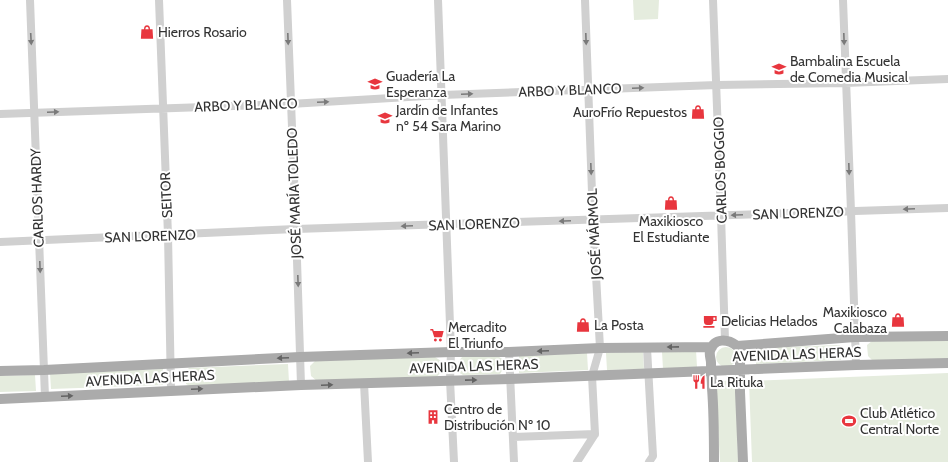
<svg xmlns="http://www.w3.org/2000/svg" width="948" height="462" font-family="Cabin,sans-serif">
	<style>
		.green { fill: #e5ecde }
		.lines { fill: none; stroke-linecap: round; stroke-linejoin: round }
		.minor { stroke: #d0d0d0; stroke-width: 8 }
		.major { stroke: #ababab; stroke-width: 10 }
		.oneway { fill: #7a7a7a }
		.oneway2 { fill: #636363 }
		.labels { text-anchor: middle; stroke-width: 4; stroke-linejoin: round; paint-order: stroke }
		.poi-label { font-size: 14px; fill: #333; stroke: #fff; text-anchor: start }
		.street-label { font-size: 14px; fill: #333; stroke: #fff }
	</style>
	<rect width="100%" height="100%" fill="#fff"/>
	<!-- green -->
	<path class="green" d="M633,0H659L658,19L634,20Z
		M948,339V359L874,362L868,356L867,345L872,341Z
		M840,345L841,360L756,364L755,348Z
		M716 357a10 10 0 1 1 20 0a10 10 0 1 1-20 0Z
		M696,350L697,367L663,369L662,352Z
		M643,351L644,369L607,370L606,353Z
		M587,353L588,370L519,373V356Z
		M435,357L441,361L442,370L437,377L317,381L311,376L310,366L316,360Z
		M462,357H499L504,360L503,369L500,374L463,375L458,372V362Z
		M288,364L289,382L192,387L186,384L185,372L189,368Z
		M163,369V385L51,389L50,373Z
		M948,373V462H752L749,381Z
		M35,375L36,391L0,392V376Z
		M728,380L734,383L736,386L738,462H720L716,391C718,382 720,382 728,380Z"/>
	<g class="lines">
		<!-- minor -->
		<path class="minor" d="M30,0L45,397
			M159,0L168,235L171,390
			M287,0L296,229L301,385
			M438,0L451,352L450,380L454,462
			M713,0L721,215L725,340
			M843,0L851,211L856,365
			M0,114L290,104L442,95L717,85L845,83L948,79
			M0,242L296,229L948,208
			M647,348L653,456L649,462
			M509,352L514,462
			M364,383L368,462
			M513,437L595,434
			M577,462L595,434L592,376L600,348L593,220L585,0"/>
		<!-- major -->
		<path class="major" d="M740,360V392L743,462
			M0,371L44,370L300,357L451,352H509L600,348L712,347
			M0,399L301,385L510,379L856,365L948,363
			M714,462C714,437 714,413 712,388C712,380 711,372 711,363C711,359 709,355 710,351C714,337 728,339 737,346L855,337L948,336"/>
	</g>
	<!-- one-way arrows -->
	<defs><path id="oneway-solid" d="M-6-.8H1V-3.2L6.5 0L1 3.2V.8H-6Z"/></defs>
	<g class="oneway">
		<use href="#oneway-solid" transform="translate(31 39) rotate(87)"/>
		<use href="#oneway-solid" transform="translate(288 39) rotate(88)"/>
		<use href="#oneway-solid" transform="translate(586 39) rotate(88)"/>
		<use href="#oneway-solid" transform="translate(844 39) rotate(88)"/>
		<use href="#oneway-solid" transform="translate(638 88) rotate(-2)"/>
		<use href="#oneway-solid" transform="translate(467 94) rotate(-2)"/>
		<use href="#oneway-solid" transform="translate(323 102) rotate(-3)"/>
		<use href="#oneway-solid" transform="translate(53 112) rotate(-2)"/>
		<use href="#oneway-solid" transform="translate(591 169) rotate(88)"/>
		<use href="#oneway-solid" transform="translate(849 169) rotate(88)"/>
		<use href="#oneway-solid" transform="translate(909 209) rotate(178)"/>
		<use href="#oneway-solid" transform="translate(737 215) rotate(178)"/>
		<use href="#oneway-solid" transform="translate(565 221) rotate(178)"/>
		<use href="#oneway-solid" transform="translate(407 226) rotate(178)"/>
		<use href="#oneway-solid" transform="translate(40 267) rotate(88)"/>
		<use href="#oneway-solid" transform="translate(298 281) rotate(88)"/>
	</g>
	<g class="oneway2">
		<use href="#oneway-solid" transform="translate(673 347) rotate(179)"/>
		<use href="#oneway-solid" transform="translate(543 351) rotate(178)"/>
		<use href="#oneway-solid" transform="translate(413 353) rotate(178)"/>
		<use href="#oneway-solid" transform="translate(283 358) rotate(177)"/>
		<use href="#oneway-solid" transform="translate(471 380) rotate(-1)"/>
		<use href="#oneway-solid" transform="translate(327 385) rotate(-2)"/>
		<use href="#oneway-solid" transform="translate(197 389) rotate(-2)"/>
		<use href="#oneway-solid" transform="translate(67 396) rotate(-3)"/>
	</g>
	<!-- icons -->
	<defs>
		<symbol id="shop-bare" viewBox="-9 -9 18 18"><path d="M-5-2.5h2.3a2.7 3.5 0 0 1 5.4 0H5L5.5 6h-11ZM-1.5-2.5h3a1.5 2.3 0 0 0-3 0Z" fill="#e8363e" stroke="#fff" stroke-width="2.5" paint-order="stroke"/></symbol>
		<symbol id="school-bare" viewBox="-9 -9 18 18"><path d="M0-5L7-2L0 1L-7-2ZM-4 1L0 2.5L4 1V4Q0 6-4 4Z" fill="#e8363e" stroke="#fff" stroke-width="2.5" paint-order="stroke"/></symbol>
		<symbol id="cafe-bare" viewBox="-9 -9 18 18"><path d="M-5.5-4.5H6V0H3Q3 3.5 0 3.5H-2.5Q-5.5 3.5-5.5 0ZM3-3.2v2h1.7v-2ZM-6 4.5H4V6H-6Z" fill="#e8363e" stroke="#fff" stroke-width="2.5" paint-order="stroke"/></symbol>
		<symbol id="supermarket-bare" viewBox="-9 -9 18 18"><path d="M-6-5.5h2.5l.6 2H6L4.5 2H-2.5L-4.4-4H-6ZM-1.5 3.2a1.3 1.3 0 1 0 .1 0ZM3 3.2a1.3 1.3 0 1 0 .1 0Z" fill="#e8363e" stroke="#fff" stroke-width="2.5" paint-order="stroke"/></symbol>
		<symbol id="restaurant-bare" viewBox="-9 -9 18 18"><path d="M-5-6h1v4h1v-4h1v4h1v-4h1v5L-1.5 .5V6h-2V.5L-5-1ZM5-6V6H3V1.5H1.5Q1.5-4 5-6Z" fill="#e8363e" stroke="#fff" stroke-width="2.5" paint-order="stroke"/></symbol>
		<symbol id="building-bare" viewBox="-9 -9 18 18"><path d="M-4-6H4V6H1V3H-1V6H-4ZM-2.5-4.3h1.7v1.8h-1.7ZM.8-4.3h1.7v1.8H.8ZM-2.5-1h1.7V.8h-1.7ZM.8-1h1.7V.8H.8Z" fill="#e8363e" stroke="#fff" stroke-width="2.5" paint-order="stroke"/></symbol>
		<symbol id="stadium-bare" viewBox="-9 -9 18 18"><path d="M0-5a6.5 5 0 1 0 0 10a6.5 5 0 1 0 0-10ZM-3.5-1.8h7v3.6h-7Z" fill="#e8363e" stroke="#fff" stroke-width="2.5" paint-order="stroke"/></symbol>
	</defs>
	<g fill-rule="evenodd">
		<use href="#shop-bare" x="137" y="22" width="20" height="20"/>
		<use href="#school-bare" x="769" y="59" width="20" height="20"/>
		<use href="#school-bare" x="365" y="74" width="20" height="20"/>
		<use href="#shop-bare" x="688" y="102" width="20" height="20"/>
		<use href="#school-bare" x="375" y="108" width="20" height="20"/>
		<use href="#shop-bare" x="661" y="193" width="20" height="20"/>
		<use href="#shop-bare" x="888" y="310" width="20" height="20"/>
		<use href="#cafe-bare" x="700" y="311" width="20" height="20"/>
		<use href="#shop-bare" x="573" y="315" width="20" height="20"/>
		<use href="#supermarket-bare" x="427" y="325" width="20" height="20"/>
		<use href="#restaurant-bare" x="689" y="372" width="20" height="20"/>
		<use href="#building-bare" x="423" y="407" width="20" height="20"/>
		<use href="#stadium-bare" x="839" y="411" width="20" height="20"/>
	</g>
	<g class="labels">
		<!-- poi labels -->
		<g class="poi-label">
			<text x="158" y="37">Hierros Rosario</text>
			<text x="790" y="66">Bambalina Escuela<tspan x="790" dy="16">de Comedia Musical</tspan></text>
			<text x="386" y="81">Guadería La<tspan x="386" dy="16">Esperanza</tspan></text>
			<text x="396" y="115">Jardín de Infantes<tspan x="396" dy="16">nº 54 Sara Marino</tspan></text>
			<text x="687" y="117" text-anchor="end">AuroFrío Repuestos</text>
			<text x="671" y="226" text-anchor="middle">Maxikiosco<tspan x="671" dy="16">El Estudiante</tspan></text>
			<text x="887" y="317" text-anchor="end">Maxikiosco<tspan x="887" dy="16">Calabaza</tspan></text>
			<text x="721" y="326">Delicias Helados</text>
			<text x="594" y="330">La Posta</text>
			<text x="448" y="332">Mercadito<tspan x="448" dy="16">El Triunfo</tspan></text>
			<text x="710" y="387">La Rituka</text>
			<text x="444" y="414">Centro de<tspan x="444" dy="16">Distribución Nº 10</tspan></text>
			<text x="860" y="418">Club Atlético<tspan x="860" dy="16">Central Norte</tspan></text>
		</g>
		<!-- street labels -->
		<g class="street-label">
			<text transform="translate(570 90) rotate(-2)" y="5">ARBO Y BLANCO</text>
			<text transform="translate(246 105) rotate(-2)" y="5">ARBO Y BLANCO</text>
			<text transform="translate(720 170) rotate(-92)" y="5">CARLOS BOGGIO</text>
			<text transform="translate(294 193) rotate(-92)" y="5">JOSÉ MARÍA TOLEDO</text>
			<text transform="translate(166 195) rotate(-93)" y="5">SEITOR</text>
			<text transform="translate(37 198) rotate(-92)" y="5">CARLOS HARDY</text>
			<text transform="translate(798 213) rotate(-2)" y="5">SAN LORENZO</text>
			<text transform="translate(474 224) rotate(-2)" y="5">SAN LORENZO</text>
			<text transform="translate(594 234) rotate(-93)" y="5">JOSÉ MÁRMOL</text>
			<text transform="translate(150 236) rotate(-2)" y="5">SAN LORENZO</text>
			<text transform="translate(797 354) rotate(-2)" y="5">AVENIDA LAS HERAS</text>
			<text transform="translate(474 366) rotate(-2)" y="5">AVENIDA LAS HERAS</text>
			<text transform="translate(150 378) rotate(-3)" y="5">AVENIDA LAS HERAS</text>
		</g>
	</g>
</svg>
